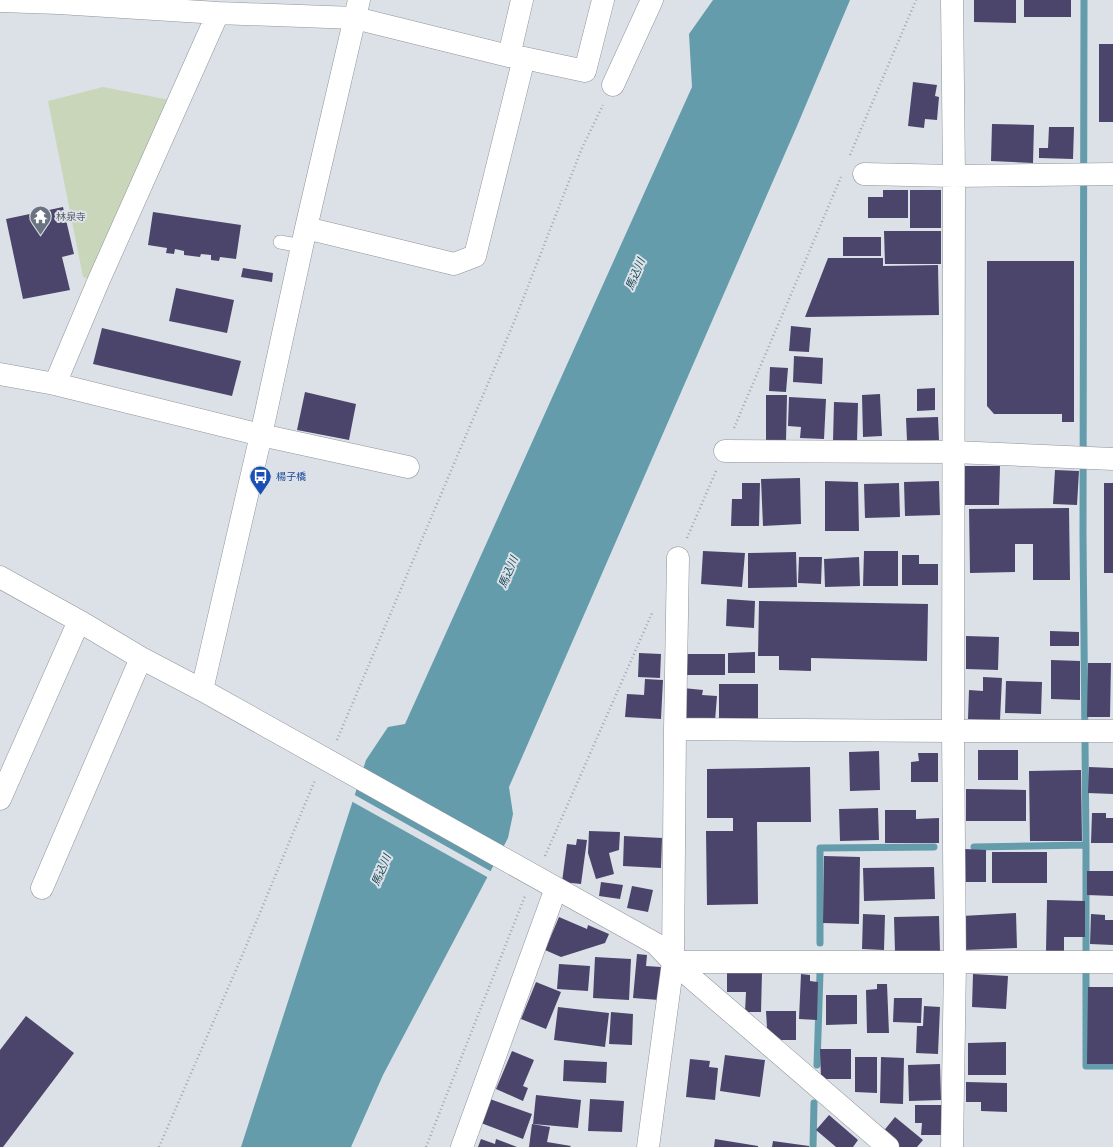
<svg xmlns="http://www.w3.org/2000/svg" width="1113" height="1147" font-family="'Titillium Web','Noto Sans JP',sans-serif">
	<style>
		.green { fill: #cad6b9 }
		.water { fill: #649cac }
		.pier { fill: #dce1e8 }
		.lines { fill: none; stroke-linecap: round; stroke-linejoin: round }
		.stream { stroke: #649cac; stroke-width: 7 }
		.building { fill: #4b456b }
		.lane-casing { stroke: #8f939a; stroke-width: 14 }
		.street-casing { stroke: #8f939a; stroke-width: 23 }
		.path { stroke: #a1a5ab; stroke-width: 2.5; stroke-dasharray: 1 3; stroke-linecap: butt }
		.lane { stroke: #fff; stroke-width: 13 }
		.street { stroke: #fff; stroke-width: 22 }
		.labels { text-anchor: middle; stroke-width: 4; stroke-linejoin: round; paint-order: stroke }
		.worship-label { font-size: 10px; fill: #5b616d; stroke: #dce1e8; text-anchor: start }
		.transit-label { font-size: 10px; fill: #164399; stroke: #dce1e8; text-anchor: start }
		.water-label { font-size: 11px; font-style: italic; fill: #194b57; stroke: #dce1e8 }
	</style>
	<rect width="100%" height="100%" fill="#dce1e8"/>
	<!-- green -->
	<path class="green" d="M103,87L170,100L98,282L83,277L48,101Z"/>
	<!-- water -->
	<path class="water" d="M713,0H850L797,126L509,787L513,814L508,838L383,1075L351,1147H241L366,760L388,727L405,724L692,87L689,34Z"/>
	<!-- pier -->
	<path class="pier" d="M353,794L492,872L489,878L351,801Z"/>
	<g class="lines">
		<!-- stream -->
		<path class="stream" d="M1084,0L1083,536L1086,845V1066H1113
			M974,847L1086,845
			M820,943V848L934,847
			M817,1065L820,973
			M813,1147L814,1103"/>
	</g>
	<!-- building -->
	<path class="building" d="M974,0H1016V23L974,22Z
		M1024,0H1071V17H1024Z
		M1099,44H1113V122H1099Z
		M913,82L937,85L935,96L939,97L937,120L925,119L924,128L908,126Z
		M992,124L1034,125L1033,163L991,161Z
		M1049,127H1074L1073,159L1039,158V148H1048Z
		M883,190H908V218H868V197H883Z
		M910,190H941V228H910Z
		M63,207L74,254L62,257L70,290L23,299L6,219Z
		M153,212L241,225L236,259L220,257L219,261L211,260V255L201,254L200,257L184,255V251L175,249L174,254L166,253L167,248L148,245Z
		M884,231H941V264H885Z
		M843,237H881V256H843Z
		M828,258H883V266L938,265L939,315L805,317Z
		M987,261H1074V422H1062V414H994L987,406Z
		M243,268L273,273L272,282L241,277Z
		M176,288L234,300L227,333L169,321Z
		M791,326L811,328L809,352L789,351Z
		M102,328L241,361L232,396L93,364Z
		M794,356L823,358L822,384L793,382Z
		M770,367L788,368L786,392L769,391Z
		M935,388V410L917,411V389Z
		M305,392L356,404L349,440L297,430Z
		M880,394L882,436L863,437L862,395Z
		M766,395H787L786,441H766Z
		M789,397L826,399L824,439L800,438L801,427L788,426Z
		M834,402L858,403L857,442L833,441Z
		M938,417L939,440L907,441L906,418Z
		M963,466H1000L999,505H963Z
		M1055,470L1079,471L1077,505L1053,504Z
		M800,478L801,524L763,526L761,479Z
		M825,481L858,482L859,531H825Z
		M939,481L940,515L905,516L904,482Z
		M742,483H760L759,526H731L732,499H742Z
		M899,483L900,517L865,518L864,484Z
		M1104,483H1113V573H1104Z
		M1069,508L1070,580H1033V544H1015V572L970,573L969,509Z
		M703,551L745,553L742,587L701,584Z
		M864,551H898V586H863Z
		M796,552L797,587L748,588V553Z
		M902,555H919V564H938V585H902Z
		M799,557H822L821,584L798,583Z
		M859,557L860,586L825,587L824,559Z
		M727,599L755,601L754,628L726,626Z
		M759,601L928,604L927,661L811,658V671L779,670V656H758Z
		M1050,631L1079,632V646H1050Z
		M966,636L999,637L998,670L966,669Z
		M755,652V673H728V653Z
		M639,653L661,654L660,678L638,677Z
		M685,654H725V675H685Z
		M1051,660L1080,661V700L1051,699Z
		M1088,663H1111L1110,717H1087Z
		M983,677L1002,678L1000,720L968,719L969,690L983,691Z
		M645,679L663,680L661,719L625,717L627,694L644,695Z
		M1006,681L1042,682L1041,714L1005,713Z
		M719,684H758V719L719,718Z
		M683,688L703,690L702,695L717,696L715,721L681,718Z
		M978,750H1018V780H978Z
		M879,751L880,790L850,791L849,752Z
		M918,753H938V782H911V762L919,761Z
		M810,767L811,822H757L758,904L707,905L706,831H733V818H707V769Z
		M1089,767L1113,768V794L1088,793Z
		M1081,770L1082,841H1030L1029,771Z
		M966,789L1026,790V821H966Z
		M878,808L879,840L840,841L839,809Z
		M885,810H916V819L939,818V843H885Z
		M1092,813H1106V818H1113V843H1091Z
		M589,831L620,832L619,850L609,853L614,874L596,879L588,853Z
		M624,836L662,838L661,868L623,866Z
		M577,839L587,840L581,884L562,882L567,844L576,845Z
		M965,849L986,850V882H964Z
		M992,852H1047V883H992Z
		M824,856L860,857L859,924L823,923Z
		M934,867L935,899L864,901L863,868Z
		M1087,871H1113V896L1087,895Z
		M601,882L623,885L620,899L599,896Z
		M632,886L653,890L648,912L627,908Z
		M1047,900L1085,901V937H1064V951H1046Z
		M1016,913L1017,948L964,950L962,916Z
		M863,914L885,915L884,950L862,949Z
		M1091,914L1105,915V920H1113V945L1090,944Z
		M939,916L940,951L895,952L894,917Z
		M559,917L587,929L588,925L609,934L605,943L561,957L545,950Z
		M637,954L647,955L646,966L661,967L659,1000L633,998Z
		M595,957L631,959L629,1000L593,998Z
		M559,964L590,966L588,991L557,989Z
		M727,971L762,972L761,1012H745L746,992H727Z
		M801,974L810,975V981L818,982L817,1020L799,1019Z
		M973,974L1008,976L1006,1009L972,1007Z
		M536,982L561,992L546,1029L521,1019Z
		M877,984H887L889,1033H867L866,990L877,989Z
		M1088,987H1113V1064H1087Z
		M826,995H857V1024L826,1025Z
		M894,998H922L921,1023L893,1022Z
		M924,1006L940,1007L938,1054L916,1053L917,1026H923Z
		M558,1007L609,1013L605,1047L554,1040Z
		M766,1011H796V1040H780L767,1028Z
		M611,1012L633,1014L632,1045L609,1044Z
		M26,1016L74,1053L3,1147H0V1050Z
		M1006,1042V1075H968V1043Z
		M820,1049H851V1079H821Z
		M512,1051L534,1060L523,1086L528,1088L523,1101L496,1089Z
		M725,1055L765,1060L760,1097L720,1091Z
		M855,1057H877V1093L855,1092Z
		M881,1057L904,1058L903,1104L880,1103Z
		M690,1059L710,1061L709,1067L718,1068L715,1100L686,1097Z
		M564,1060L607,1062L606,1083L563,1081Z
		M940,1064L941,1100L909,1101L908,1065Z
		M966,1082L1007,1083V1112L981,1111V1102H966Z
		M536,1095L581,1100L578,1128L533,1124Z
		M490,1099L532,1114L523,1139L481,1123Z
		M590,1099L624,1101L622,1132L588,1131Z
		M915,1105H942L941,1135H921L922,1123H915Z
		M829,1115L858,1140L853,1147H836L816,1130Z
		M895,1117L923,1140L917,1147H898L882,1133Z
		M532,1124L550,1127L547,1142L571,1146L570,1147H529Z
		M481,1139L495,1144L496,1139L517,1147H478Z
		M715,1139L758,1146V1147H714Z
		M773,1141L809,1146V1147H772Z"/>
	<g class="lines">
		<defs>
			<path id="lane" d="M280,242L302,246"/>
			<path id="street" d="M0,1L59,3L218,13L355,18L509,56L524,58L585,71L603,0
				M509,56L522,0
				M613,85L652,0
				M864,174L954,176L1113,174
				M306,228L454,264L475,256L524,58
				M0,374L55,384L261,435L408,467
				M55,384L98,282L218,13
				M725,451L954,452L1113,459
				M0,577L79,621L141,658L202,690L656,944L673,962L888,1147
				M202,690L261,435L306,228L359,0
				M675,729L953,731H1113
				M0,799L79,621
				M42,888L141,658
				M673,962H1113
				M462,1147L556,888
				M648,1147L673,962L675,729L678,558
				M952,1147L955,963L953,731L954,176L952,0"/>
		</defs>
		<!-- lane casing -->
		<use href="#lane" class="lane-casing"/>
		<!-- street casing -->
		<use href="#street" class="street-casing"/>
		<!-- path -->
		<path class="path" d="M850,155L916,0
			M734,428L841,177
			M687,538L716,471
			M337,740L514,322L582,148L603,105
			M545,856L652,613
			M159,1147L242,956L315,780
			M426,1147L525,896"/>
		<!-- lane -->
		<use href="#lane" class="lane"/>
		<!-- street -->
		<use href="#street" class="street"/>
	</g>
	<!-- icons -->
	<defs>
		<symbol id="temple-pin" viewBox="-11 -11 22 30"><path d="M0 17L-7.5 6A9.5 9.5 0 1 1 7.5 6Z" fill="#6b7280" stroke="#dce1e8"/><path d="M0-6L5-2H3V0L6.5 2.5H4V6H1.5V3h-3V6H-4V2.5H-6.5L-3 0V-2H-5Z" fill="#fff"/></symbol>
		<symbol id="bus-pin" viewBox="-11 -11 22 30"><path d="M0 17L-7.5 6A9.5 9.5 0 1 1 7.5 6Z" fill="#1a4fb4" stroke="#dce1e8"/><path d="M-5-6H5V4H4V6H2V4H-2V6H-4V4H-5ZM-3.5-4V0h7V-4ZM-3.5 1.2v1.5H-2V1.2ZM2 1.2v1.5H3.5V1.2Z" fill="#fff"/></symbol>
	</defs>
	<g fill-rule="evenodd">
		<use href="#temple-pin" x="28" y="204" width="25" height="34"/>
		<use href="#bus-pin" x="248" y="464" width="25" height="34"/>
	</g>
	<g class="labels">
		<!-- worship labels -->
		<g class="worship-label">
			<text x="56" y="220">林泉寺</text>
		</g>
		<!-- transit labels -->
		<g class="transit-label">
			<text x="276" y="480">楊子橋</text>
		</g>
		<!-- water labels -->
		<g class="water-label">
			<text transform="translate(635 274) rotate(-67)" y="4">馬込川</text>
			<text transform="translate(508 572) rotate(-67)" y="4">馬込川</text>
			<text transform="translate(381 870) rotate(-67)" y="4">馬込川</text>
		</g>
	</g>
</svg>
